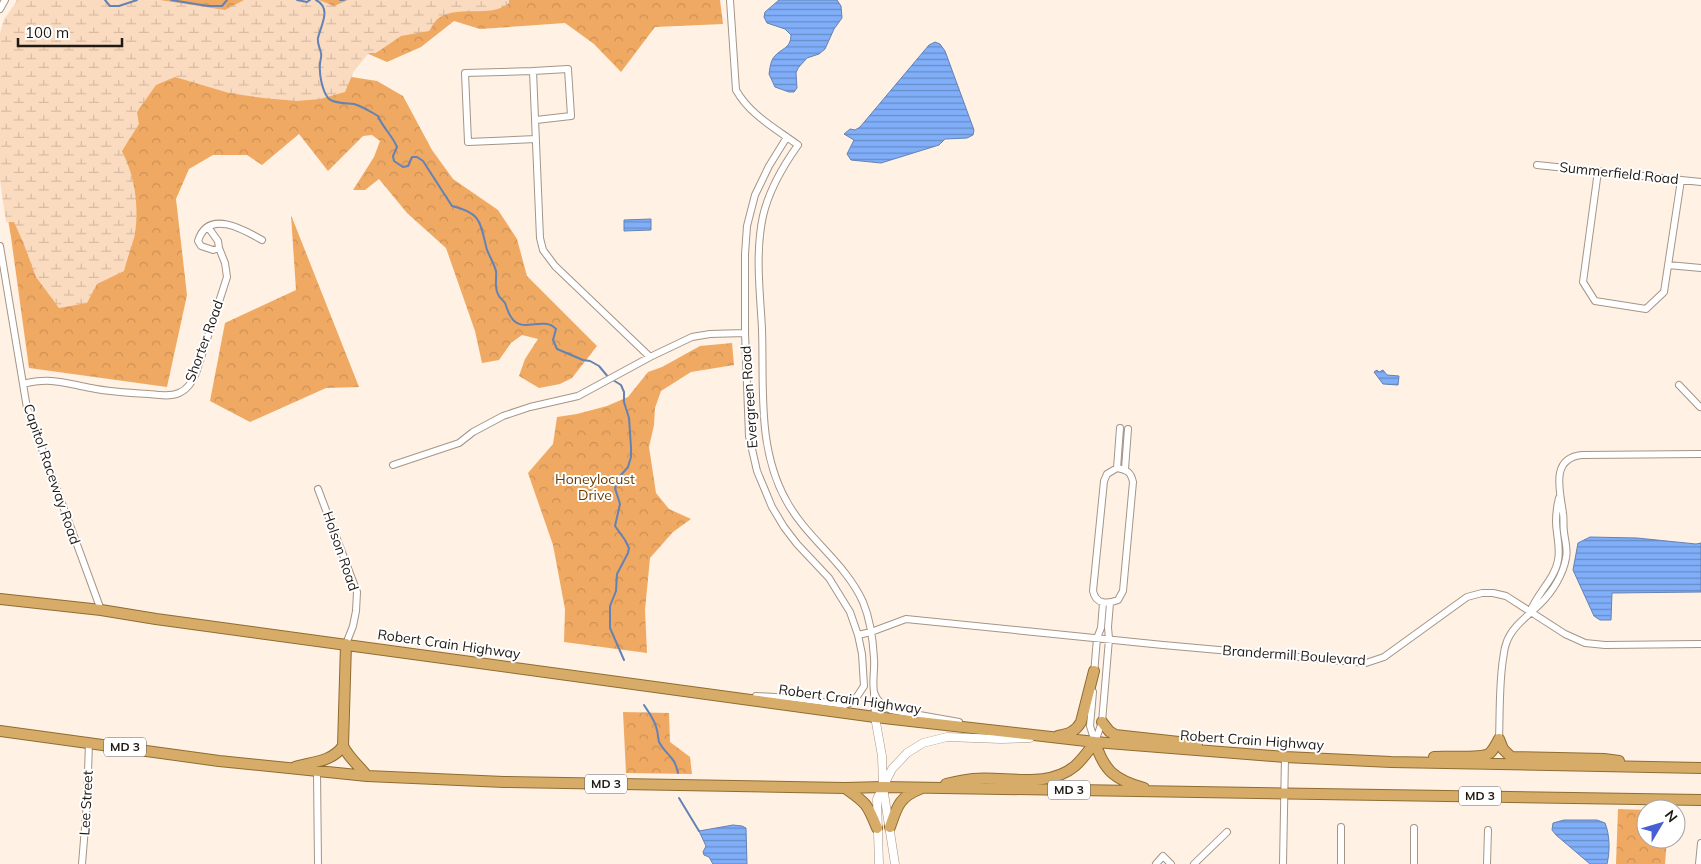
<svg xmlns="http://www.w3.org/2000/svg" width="1701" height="864" font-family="Mulish,sans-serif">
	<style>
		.forest { fill: url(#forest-crowns) }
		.wetland { fill: url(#wetland-marsh) }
		.water { fill: url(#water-rules); stroke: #6382b5 }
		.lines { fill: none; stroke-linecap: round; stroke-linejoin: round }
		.stream { stroke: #6382b5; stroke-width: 2 }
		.minor-casing { stroke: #a59587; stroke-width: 8 }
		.tertiary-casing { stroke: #a59587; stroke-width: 9 }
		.trunk-casing { stroke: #906c32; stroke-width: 12 }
		.minor { stroke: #fff; stroke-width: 6 }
		.tertiary { stroke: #fff; stroke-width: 8 }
		.trunk { stroke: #d6ac68; stroke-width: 10 }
		.labels { text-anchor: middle; stroke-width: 4; stroke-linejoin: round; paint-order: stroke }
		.shield { fill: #fff; stroke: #635f5b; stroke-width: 1 }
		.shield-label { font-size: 12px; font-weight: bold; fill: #201a15 }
		.street-label { font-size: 14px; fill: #201a15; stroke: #fff }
		.park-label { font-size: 14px; fill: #6a3c02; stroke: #fff }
	</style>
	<defs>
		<pattern id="forest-crowns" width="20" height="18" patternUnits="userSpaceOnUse" patternTransform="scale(1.25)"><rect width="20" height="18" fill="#efa963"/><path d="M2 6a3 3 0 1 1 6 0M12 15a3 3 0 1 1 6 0" fill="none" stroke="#cd9155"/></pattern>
		<pattern id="wetland-marsh" width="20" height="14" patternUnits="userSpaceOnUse" patternTransform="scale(1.25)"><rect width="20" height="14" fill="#fadbbf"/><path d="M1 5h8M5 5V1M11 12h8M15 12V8" fill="none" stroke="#d6bba3"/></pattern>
		<pattern id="water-rules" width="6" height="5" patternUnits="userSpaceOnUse" patternTransform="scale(1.25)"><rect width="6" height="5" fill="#80aef9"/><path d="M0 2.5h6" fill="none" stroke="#688dc8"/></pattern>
	</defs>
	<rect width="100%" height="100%" fill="#fff1e4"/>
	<!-- forest -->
	<path class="forest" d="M17,0H720L723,24L655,27L621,72L594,44L565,23L480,29L454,21L421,47L387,62L350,46L339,75L377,81L403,96L432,150L453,179L498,210L517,239L527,276L597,346L572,378L560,384L539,388L519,376L525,359L538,339L522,335L511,343L499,360L482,363L475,331L446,248L407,213L379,179L365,190H353L374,157L380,141L372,135L363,136L328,171L299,134L262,165L247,155H213L189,169L176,199L187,295L167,387L29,368L11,237L0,172V37Z
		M291,215L359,387L326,388L250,422L210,401L225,323L296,290Z
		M732,343L734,365L691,372L661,391L655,408L654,425L649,447L656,493L669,509L691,519L673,532L650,558L645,610L647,653L564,642L565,609L553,545L528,473L553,444L557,417L577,414L607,406L628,397L648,372L662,367L700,346Z
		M623,712L669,713L670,742L690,757L692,774L626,773Z
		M1618,809L1646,810V839H1667L1665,864H1616Z"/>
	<!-- wetland -->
	<path class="wetland" d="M18,0H160L225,10L244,0H319L334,6L348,0H509V3C489,19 460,4 439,18C435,20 432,27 429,31L401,36L376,53H369L354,71L345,92L320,99L297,101L263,98L229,93L175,77L156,85L137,112L139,124L122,151C135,177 139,204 135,234C132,246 127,259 124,271L97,284L87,303L59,308L36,277L23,242L14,222H6L0,181V33L4,19Z"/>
	<!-- water -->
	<path class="water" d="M779,0H837L841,6L842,18L834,29L825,49L819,54L807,58L798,68L796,73L797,88L794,92H789L775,87L769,74C770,69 770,62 774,57C781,48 791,49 791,35L785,29L767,23L764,17L765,12Z
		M935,42L940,44L945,51L974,130L973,135L967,138L945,139L939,145L881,163L851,160L847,154L854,140L844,134L850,129L855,130L860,127L929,45Z
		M651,219V230L624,231V220Z
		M1377,370L1379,372L1383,370L1387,375L1399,376L1398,385L1383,384L1374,372Z
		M1590,537L1637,538L1696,544L1701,543V592L1612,593L1611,620H1600L1594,616L1573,570L1578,543Z
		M1564,820H1597L1605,823C1610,835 1610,852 1607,864H1590L1556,835L1552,830L1553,823Z
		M733,825L742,826L746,828L747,864H713L709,857L704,855L703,852L706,846L699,831Z"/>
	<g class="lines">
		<!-- stream -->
		<path class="stream" d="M105,0L110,6H119L137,0
			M171,0L208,6H222L227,0
			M297,0L307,2L310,0
			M316,0C332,8 321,25 318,38C317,43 320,48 321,53C322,57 320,60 320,64C319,74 322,90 328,98C334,104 346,103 354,104C362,106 371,112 378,116C383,128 392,135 397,147L393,156L394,161L403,167L408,166L412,157H417L423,161L452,206C482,213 480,223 487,250C490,257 494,264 496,271C497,279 494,287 498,294C499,298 503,300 505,303C507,308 508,313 511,317C522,335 543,315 556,329L553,340L557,349L583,360L590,361L599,366L609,378
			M340,0H344
			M613,380L621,385L624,392V402L629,418L631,447V457L628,467L621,475L615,488L620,504L615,526L625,540L629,548L628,553L617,574L616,591L610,606V628L624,660
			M644,705C649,713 655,720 657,730C658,734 658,738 659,742C666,756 674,754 678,773
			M679,798L699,831"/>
		<defs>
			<path id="minor" d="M730,0L736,90C750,115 775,128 798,145C783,166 769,190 763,216C755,253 760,291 762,329C764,386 757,448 786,500C806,538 845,562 863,602C870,619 873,640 874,658C875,669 872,681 874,692C876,700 884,707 891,710L959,722
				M0,9L5,0
				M533,71L465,73L468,142L536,139
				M536,120L571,116L568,69L533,71L540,238L543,250L555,266L650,357
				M1537,165L1701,182
				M1598,171L1583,282L1595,301L1646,309L1664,292L1681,180
				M208,227L218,241L219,248
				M0,246L27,408L101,610
				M1668,265L1701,268
				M23,384C51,377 64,383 91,388C110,392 129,393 149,394C158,395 170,397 179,393C188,389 192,382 196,373L227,277L225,263L219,248L213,250L201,246L198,241C208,209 243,229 262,240
				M1679,385L1700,407
				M393,465L459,443L473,432L503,416L530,407L578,396L650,357L692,337L710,334L745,333
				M1117,468C1127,470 1131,472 1133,482L1123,591L1118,600C1108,604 1096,605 1093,591L1104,481L1107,474Z
				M1117,468L1120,428
				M1125,469L1128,429
				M318,489L357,592L356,611L353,626L346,644
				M1530,612C1537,593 1555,579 1558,560C1560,551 1558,542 1557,533C1555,521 1556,510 1559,498
				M858,635L871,632L906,619L1163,645L1366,663L1384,657L1467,597L1482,593H1493L1506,596L1565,634L1585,643L1605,645L1701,644
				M1094,674L1097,638L1101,628L1103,603
				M1093,692L1090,726L1095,742
				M874,694L875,717
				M756,696L793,698L845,705L854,701L864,686L862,654L858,635L850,612L829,578L797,544L784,527L772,507L757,471L749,436L745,333V254L747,226L755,195L769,166L787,137
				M1499,739C1500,713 1499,685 1503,659C1504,654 1504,649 1506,644C1511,627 1528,616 1540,604C1552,592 1563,575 1566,558C1568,549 1565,541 1564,532C1563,526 1564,519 1563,513C1560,491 1550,458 1582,455L1701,454
				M1095,742L1102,722L1109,639L1108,627L1110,603
				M317,772L318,864
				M82,864L87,803L89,742
				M1156,864L1163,856L1171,864
				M1194,864L1227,832
				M1283,864L1285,757
				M1341,864V827
				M1414,864V828
				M1487,864L1488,830
				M1699,864L1701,843"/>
			<path id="tertiary" d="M875,717L882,756L883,787L895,864
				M879,864L877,799L892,769L907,753L923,743L947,737L1001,739L1030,738"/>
			<path id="trunk" d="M0,599L101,610L156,619L875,717L1095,742L1285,757L1391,762L1701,768
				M346,644L343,746C349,758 359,766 367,776
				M1102,722L1109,731L1115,735L1197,744
				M0,731L219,761L367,776L504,782L845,788L883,787L1701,800
				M1058,736C1069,734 1075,732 1081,722L1094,671
				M1499,739L1503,749L1511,757L1604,759L1619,761
				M1095,742C1104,771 1115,780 1144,788
				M1434,757C1446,756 1483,759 1490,753C1494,749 1497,743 1499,739
				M295,767C312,762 332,762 343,746
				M946,784C955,782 964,780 973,779C1006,776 1048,789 1075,766C1083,759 1089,750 1095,742
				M845,788C866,803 867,803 877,828
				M890,827C897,807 899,797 920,789"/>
		</defs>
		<!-- minor casing -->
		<use href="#minor" class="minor-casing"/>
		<!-- tertiary casing -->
		<use href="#tertiary" class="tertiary-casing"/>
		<!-- trunk casing -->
		<use href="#trunk" class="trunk-casing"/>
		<!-- minor -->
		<use href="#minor" class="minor"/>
		<!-- tertiary -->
		<use href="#tertiary" class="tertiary"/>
		<!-- trunk -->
		<use href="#trunk" class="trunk"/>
	</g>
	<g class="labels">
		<!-- shield labels -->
		<g class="shield">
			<rect x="104" y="737.5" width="42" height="19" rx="4"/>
			<rect x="585" y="774.5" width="42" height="19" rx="4"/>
			<rect x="1048" y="780.5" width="42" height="19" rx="4"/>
			<rect x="1459" y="786.5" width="42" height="19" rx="4"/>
		</g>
		<g class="shield-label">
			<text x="125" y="751">MD 3</text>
			<text x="606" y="788">MD 3</text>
			<text x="1069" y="794">MD 3</text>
			<text x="1480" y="800">MD 3</text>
		</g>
		<!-- street labels -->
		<g class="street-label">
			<text transform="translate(1619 173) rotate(6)" y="5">Summerfield Road</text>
			<text transform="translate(204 341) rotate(-70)" y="5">Shorter Road</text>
			<text transform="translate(749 397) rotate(-94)" y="5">Evergreen Road</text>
			<text transform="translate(52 474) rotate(71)" y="5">Capitol Raceway Road</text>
			<text transform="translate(341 551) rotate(71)" y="5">Holson Road</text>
			<text transform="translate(449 644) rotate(8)" y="5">Robert Crain Highway</text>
			<text transform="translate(1294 655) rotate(4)" y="5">Brandermill Boulevard</text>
			<text transform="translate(850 699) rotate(8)" y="5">Robert Crain Highway</text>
			<text transform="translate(1252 740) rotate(4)" y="5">Robert Crain Highway</text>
			<text transform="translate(86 803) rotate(-87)" y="5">Lee Street</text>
		</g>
		<!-- park labels -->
		<g class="park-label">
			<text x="595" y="484">Honeylocust<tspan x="595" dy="16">Drive</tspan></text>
		</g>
	</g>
	<!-- north arrow -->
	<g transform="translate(1661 824) rotate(52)"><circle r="24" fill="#ffffff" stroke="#a6a3a1"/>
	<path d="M0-4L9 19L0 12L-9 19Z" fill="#465fd3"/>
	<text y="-8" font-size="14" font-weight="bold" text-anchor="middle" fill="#201a15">N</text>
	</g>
	<!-- scale -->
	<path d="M18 38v8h104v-8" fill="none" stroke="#201a15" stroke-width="2.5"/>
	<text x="25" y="38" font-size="15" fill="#201a15" stroke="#ffffff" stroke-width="4" paint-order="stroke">100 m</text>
</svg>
